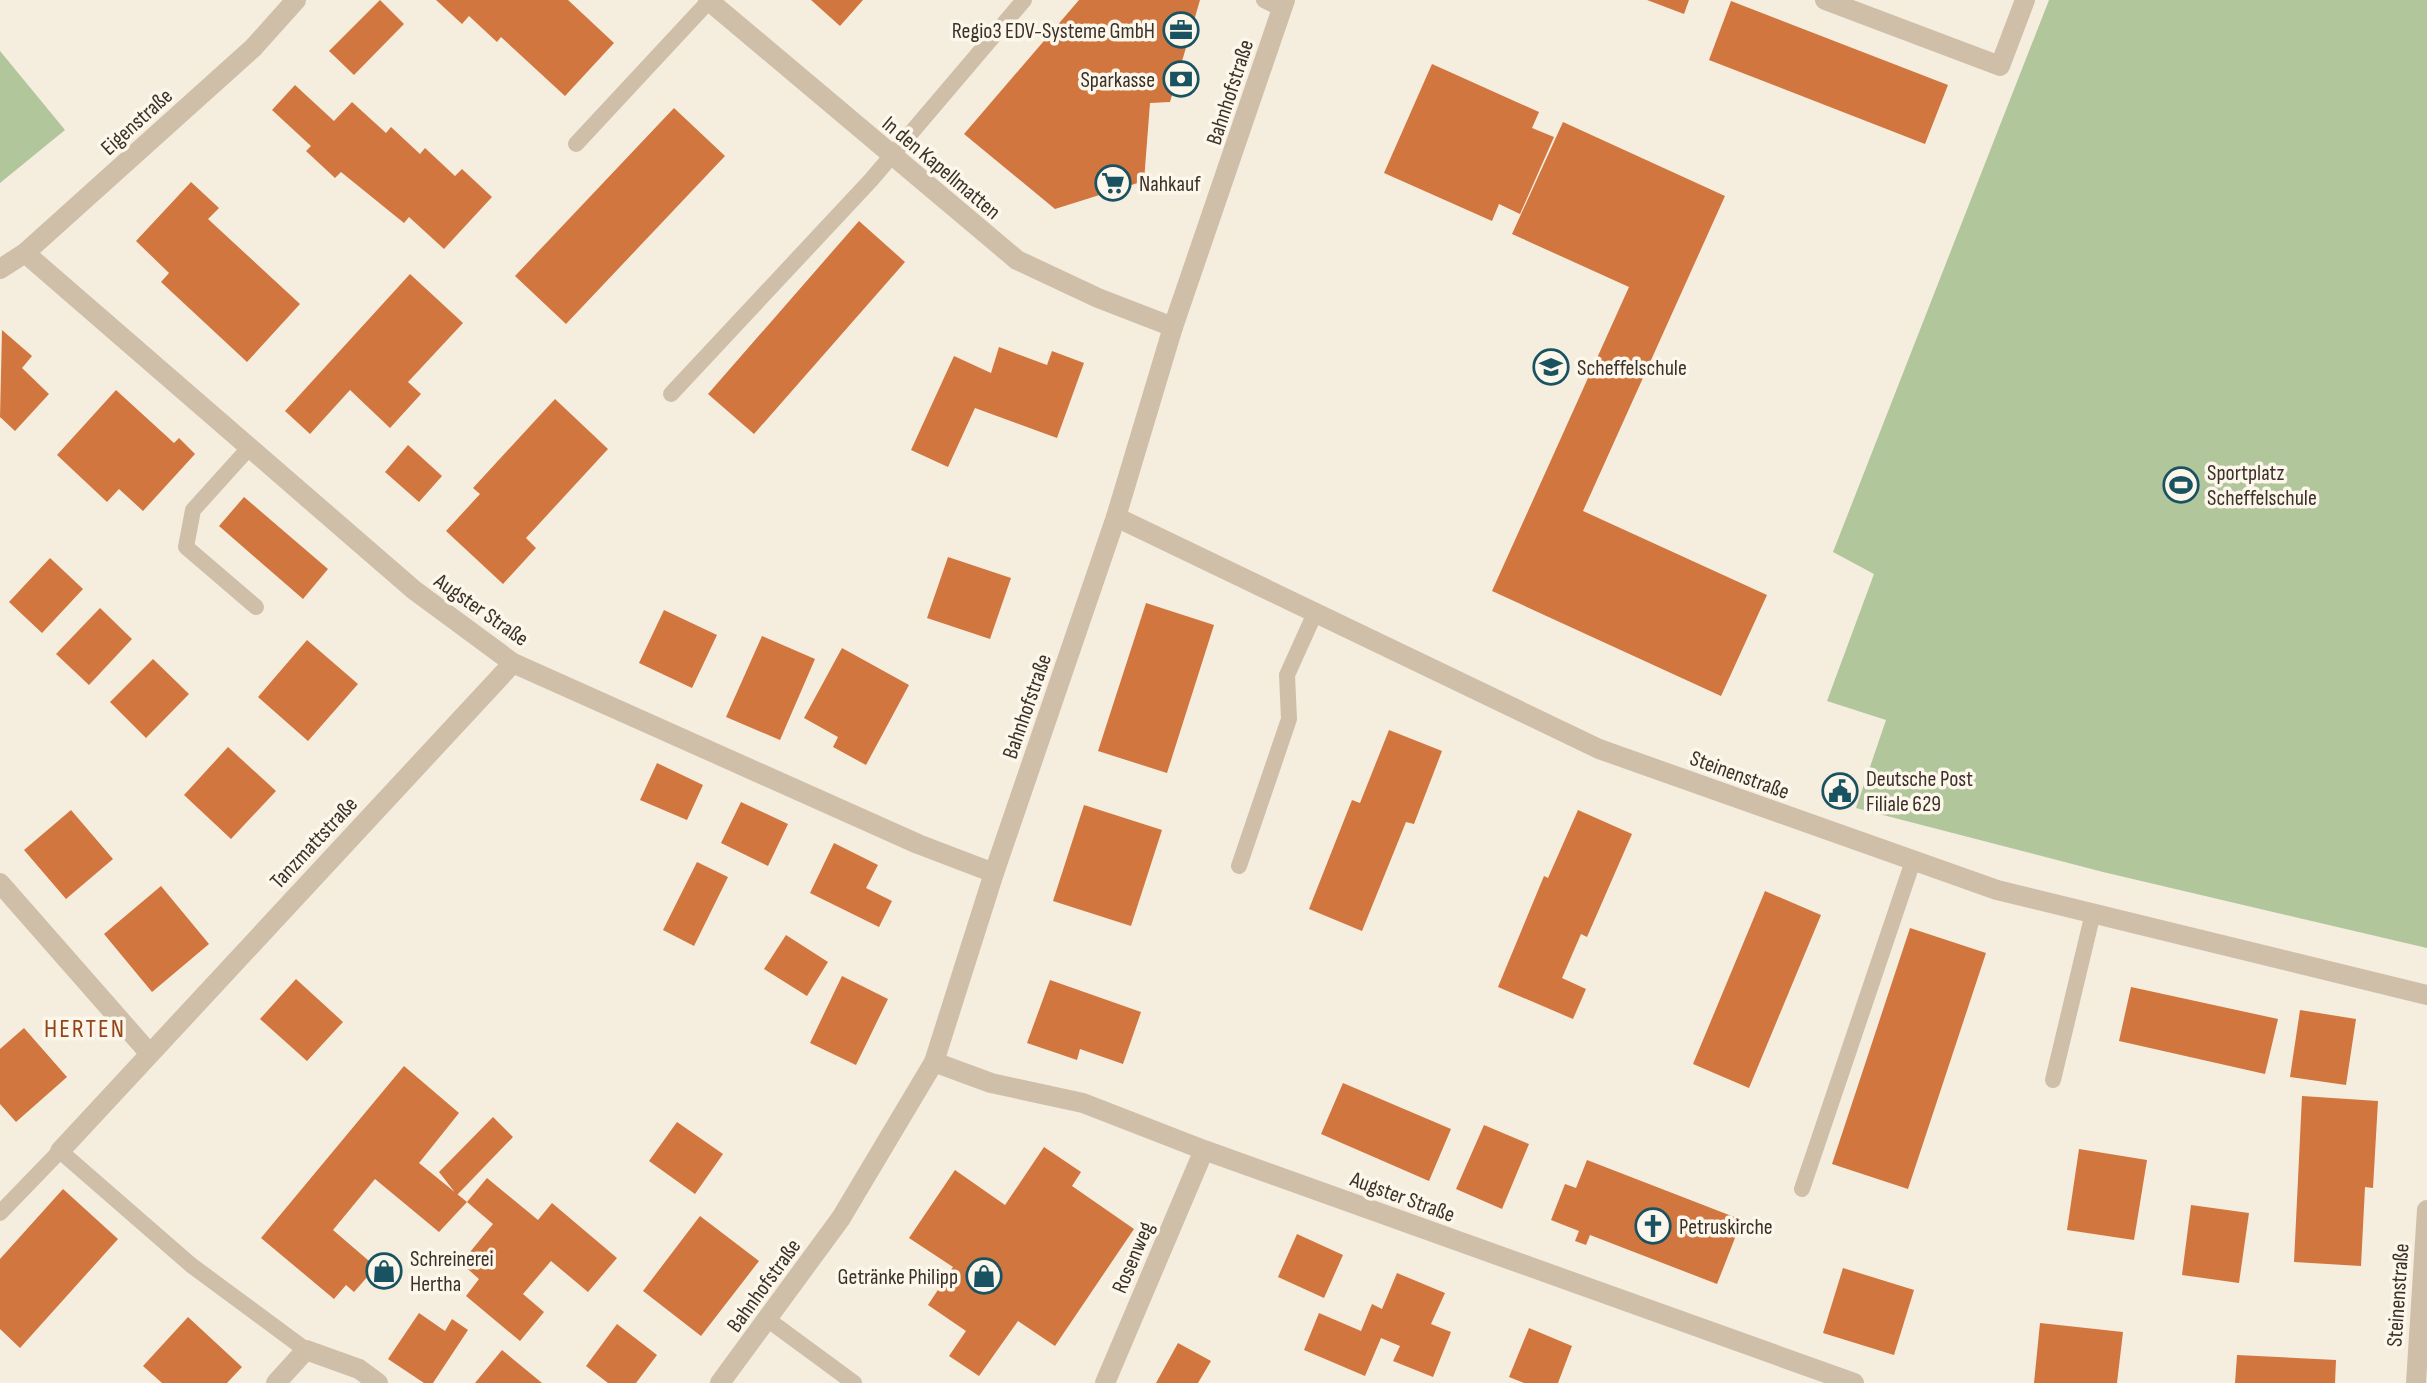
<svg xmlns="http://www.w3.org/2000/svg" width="2427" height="1383" font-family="'Sofia Sans Condensed',sans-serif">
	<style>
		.green { fill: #b2c69c }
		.building { fill: #d2763f }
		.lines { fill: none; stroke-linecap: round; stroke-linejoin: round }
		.service { stroke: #cfbfa8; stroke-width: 16 }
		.minor { stroke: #cfbfa8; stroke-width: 20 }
		.tertiary { stroke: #cfbfa8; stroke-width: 20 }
		.labels { text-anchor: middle; stroke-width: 7; stroke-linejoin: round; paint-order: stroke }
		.poi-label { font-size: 22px; fill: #3b3129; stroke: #fcf6eb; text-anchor: start }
		.street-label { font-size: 22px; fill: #3b3129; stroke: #fcf6eb }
		.quarter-label { font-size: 26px; letter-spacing: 2px; fill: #934619; stroke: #fcf6eb }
	</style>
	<rect width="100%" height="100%" fill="#f5edde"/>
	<!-- green -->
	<path class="green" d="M2049,0H2427V948L2103,872L1856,808L1886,720L1827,701L1874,574L1833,552Z
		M0,51L65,130L0,183Z"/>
	<!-- building -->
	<path class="building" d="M380,0L404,24L354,75L329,51Z
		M436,0H568L614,43L565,96L501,37L497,42L469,16L462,24Z
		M811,0H863L840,26Z
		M1079,0H1200L1170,102L1150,103L1144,181L1055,209L964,134Z
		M1647,0H1689L1684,14Z
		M1731,1L1948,85L1925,144L1709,60Z
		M1432,64L1539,112L1532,128L1554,137L1520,214L1499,204L1492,221L1384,173Z
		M295,85L334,121L352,102L386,133L391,127L420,154L425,148L455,176L462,169L492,197L444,249L409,217L404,223L341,172L335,178L306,151L311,146L272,110Z
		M674,108L725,156L566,324L515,276Z
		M1563,122L1725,196L1583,511L1767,595L1721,696L1492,591L1629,287L1512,234Z
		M191,182L219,208L208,219L300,304L247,362L161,282L169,273L136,241Z
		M859,221L905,262L754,434L708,394Z
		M410,274L463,323L408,382L421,394L390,428L350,390L310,434L285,411Z
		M2,330L32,356L22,368L49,394L15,431L0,417Z
		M999,347L1047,365L1052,351L1084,363L1057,438L975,408L948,467L911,450L954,356L991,373Z
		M116,390L174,443L179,438L195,454L143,511L119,489L107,502L57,455Z
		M555,399L608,449L526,538L536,548L503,584L446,531L480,494L473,488Z
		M408,445L442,476L419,502L385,472Z
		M244,497L328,569L303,599L219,526Z
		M948,557L1011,578L990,639L927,618Z
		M50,558L83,589L42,633L9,602Z
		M1146,603L1214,625L1167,773L1098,751Z
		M100,608L132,639L89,685L56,654Z
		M664,610L717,635L692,688L639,663Z
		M762,636L815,659L780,740L726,717Z
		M307,640L358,684L308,741L258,697Z
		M842,648L909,685L866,765L833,747L838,737L804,718Z
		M153,659L189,694L146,738L110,702Z
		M1389,730L1442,751L1414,824L1406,822L1362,931L1309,909L1352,800L1360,803Z
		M228,747L276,791L231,839L184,795Z
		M657,763L703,785L687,820L640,800Z
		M741,802L788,824L768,866L721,843Z
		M1084,805L1162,830L1131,926L1053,901Z
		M71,810L113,859L66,899L24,850Z
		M1578,810L1632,834L1587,937L1581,934L1562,978L1586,989L1573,1019L1498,987L1544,876L1548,878Z
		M834,843L878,865L866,888L892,901L879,927L810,893Z
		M697,862L728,877L694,946L663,930Z
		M161,886L209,944L152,992L104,934Z
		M1765,891L1821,915L1749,1088L1693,1064Z
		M1910,928L1986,953L1908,1189L1832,1164Z
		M786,935L828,962L807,996L764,969Z
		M842,976L888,999L856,1065L810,1043Z
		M296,979L343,1022L307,1061L260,1019Z
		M1050,980L1141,1012L1123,1064L1080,1049L1077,1060L1027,1043Z
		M2131,987L2278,1019L2265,1074L2119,1041Z
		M2300,1010L2356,1019L2346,1085L2290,1077Z
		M24,1028L67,1077L16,1122L0,1104V1049Z
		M404,1066L459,1113L419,1163L467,1202L439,1232L375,1179L333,1230L376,1267L354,1292L346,1285L334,1299L261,1238Z
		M1343,1083L1451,1129L1429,1181L1321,1134Z
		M2302,1096L2378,1101L2373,1188L2365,1187L2361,1266L2294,1262Z
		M493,1117L513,1137L457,1195L439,1172Z
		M677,1122L723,1154L695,1194L649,1161Z
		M1484,1125L1529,1144L1502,1209L1456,1189Z
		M1044,1147L1081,1172L1072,1186L1134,1229L1055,1346L1018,1321L979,1376L949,1356L966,1331L928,1305L953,1267L909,1238L955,1170L1005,1205Z
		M2079,1149L2147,1160L2134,1240L2067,1230Z
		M1587,1160L1742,1220L1717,1284L1590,1235L1586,1245L1575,1241L1579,1231L1551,1220L1565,1184L1576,1188Z
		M487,1178L538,1220L552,1203L617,1258L588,1292L551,1261L523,1294L544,1312L520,1341L466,1296L479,1279L461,1263L493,1224L467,1202Z
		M63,1189L118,1239L20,1348L0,1329V1259Z
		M2191,1205L2249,1213L2239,1283L2182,1275Z
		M700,1216L759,1261L701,1336L643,1291Z
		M1297,1234L1343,1255L1324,1298L1278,1277Z
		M1843,1268L1914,1290L1894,1355L1823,1333Z
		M1397,1273L1445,1293L1431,1324L1451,1332L1433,1377L1393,1361L1400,1346L1381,1338L1365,1376L1304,1350L1319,1313L1361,1331L1372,1304L1382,1309Z
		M419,1313L445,1331L452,1319L468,1330L433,1383H424L388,1359Z
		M188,1317L242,1367L227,1383H162L143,1366Z
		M2040,1323L2123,1332L2117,1383H2034Z
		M617,1324L657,1355L636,1383H608L586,1366Z
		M1529,1328L1572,1346L1558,1383H1524L1509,1377Z
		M1178,1343L1211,1361L1198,1383H1156Z
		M502,1350L542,1383H475Z
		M2237,1355L2336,1360L2335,1383H2235Z"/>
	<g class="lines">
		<!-- service -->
		<path class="service" d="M1264,0L1282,9
			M576,144L709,1
			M671,394L871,180L1024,0
			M249,448L193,510L186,547L256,607
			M1239,866L1289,719L1287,675L1315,613
			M2053,1080L2093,913
			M1802,1189L1913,861
			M0,1213L60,1151L191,1265L306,1350
			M767,1319L854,1383"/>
		<!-- minor -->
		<path class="minor" d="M708,0L1017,260L1098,298L1173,327
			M1825,0L2000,66L2025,0
			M25,253L414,590L513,663L918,844L994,873
			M0,269L25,253L253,48L296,0
			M1116,517L1599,749L1997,890L2427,995
			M0,883L150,1054
			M934,1062L991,1083L1083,1103L1204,1150L1854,1383
			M60,1151L513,663
			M276,1383L306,1350L359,1369L378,1383
			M1105,1383L1204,1150
			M2416,1383L2427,1210"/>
		<!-- tertiary -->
		<path class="tertiary" d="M720,1383L841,1218L934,1062L994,873L1116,517L1173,327L1285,0"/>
	</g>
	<!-- icons -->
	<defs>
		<symbol id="office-ring" viewBox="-11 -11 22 22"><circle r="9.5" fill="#fcf6eb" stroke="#195361" stroke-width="1.5"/><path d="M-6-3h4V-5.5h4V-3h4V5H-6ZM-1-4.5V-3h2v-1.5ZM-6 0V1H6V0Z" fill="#195361"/></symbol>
		<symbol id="bank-ring" viewBox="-11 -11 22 22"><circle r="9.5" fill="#fcf6eb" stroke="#195361" stroke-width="1.5"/><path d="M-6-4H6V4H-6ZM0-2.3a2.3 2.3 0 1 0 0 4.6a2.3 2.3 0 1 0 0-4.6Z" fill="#195361"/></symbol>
		<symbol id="supermarket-ring" viewBox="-11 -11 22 22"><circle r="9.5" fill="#fcf6eb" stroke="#195361" stroke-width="1.5"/><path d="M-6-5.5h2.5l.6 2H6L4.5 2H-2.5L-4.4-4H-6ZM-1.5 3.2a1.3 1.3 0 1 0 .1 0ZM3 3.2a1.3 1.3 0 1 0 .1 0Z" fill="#195361"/></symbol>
		<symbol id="school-ring" viewBox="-11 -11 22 22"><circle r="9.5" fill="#fcf6eb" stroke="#195361" stroke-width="1.5"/><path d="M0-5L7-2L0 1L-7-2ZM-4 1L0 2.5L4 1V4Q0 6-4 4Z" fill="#195361"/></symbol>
		<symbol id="stadium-ring" viewBox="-11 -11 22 22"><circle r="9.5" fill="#fcf6eb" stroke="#195361" stroke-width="1.5"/><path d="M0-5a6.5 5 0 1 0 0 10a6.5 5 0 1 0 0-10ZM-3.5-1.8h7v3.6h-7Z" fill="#195361"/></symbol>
		<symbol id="civic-ring" viewBox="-11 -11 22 22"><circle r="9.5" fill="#fcf6eb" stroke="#195361" stroke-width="1.5"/><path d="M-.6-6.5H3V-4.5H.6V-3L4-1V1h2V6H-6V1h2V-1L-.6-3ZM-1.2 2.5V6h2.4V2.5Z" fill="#195361"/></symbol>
		<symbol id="church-ring" viewBox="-11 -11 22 22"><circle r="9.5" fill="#fcf6eb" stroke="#195361" stroke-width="1.5"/><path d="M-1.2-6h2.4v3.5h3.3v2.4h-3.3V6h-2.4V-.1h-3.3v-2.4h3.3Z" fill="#195361"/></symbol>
		<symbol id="shop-ring" viewBox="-11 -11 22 22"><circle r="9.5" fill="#fcf6eb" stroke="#195361" stroke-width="1.5"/><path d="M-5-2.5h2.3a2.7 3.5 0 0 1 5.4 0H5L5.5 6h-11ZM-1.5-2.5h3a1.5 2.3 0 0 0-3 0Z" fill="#195361"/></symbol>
	</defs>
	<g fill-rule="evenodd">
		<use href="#office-ring" x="1161" y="10" width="40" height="40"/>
		<use href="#bank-ring" x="1161" y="59" width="40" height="40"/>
		<use href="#supermarket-ring" x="1093" y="163" width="40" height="40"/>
		<use href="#school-ring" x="1531" y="347" width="40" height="40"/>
		<use href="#stadium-ring" x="2161" y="465" width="40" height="40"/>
		<use href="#civic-ring" x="1820" y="771" width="40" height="40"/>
		<use href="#church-ring" x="1633" y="1206" width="40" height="40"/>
		<use href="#shop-ring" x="364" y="1251" width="40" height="40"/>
		<use href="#shop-ring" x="964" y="1256" width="40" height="40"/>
	</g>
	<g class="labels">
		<!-- poi labels -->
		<g class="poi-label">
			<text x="1155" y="38" text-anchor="end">Regio3 EDV-Systeme GmbH</text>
			<text x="1155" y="87" text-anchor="end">Sparkasse</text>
			<text x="1139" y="191">Nahkauf</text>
			<text x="1577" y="375">Scheffelschule</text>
			<text x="2207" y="480">Sportplatz<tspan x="2207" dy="25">Scheffelschule</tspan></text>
			<text x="1866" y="786">Deutsche Post<tspan x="1866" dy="25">Filiale 629</tspan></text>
			<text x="1679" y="1234">Petruskirche</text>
			<text x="410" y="1266">Schreinerei<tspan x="410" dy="25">Hertha</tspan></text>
			<text x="958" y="1284" text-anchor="end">Getränke Philipp</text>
		</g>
		<!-- street labels -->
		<g class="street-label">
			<text transform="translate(1229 92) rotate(-72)" y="8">Bahnhofstraße</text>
			<text transform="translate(136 121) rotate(-42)" y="8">Eigenstraße</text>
			<text transform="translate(942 167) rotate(40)" y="8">In den Kapellmatten</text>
			<text transform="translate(482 609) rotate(35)" y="8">Augster Straße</text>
			<text transform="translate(1026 706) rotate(-71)" y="8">Bahnhofstraße</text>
			<text transform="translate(1740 774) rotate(20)" y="8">Steinenstraße</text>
			<text transform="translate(313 842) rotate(-47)" y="8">Tanzmattstraße</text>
			<text transform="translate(1403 1196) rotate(20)" y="8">Augster Straße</text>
			<text transform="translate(1132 1257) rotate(-67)" y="8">Rosenweg</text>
			<text transform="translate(763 1285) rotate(-54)" y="8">Bahnhofstraße</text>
			<text transform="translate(2397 1295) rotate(-86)" y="8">Steinenstraße</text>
		</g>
		<!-- quarter labels -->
		<g class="quarter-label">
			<text x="85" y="1037">HERTEN</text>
		</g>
	</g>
</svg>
